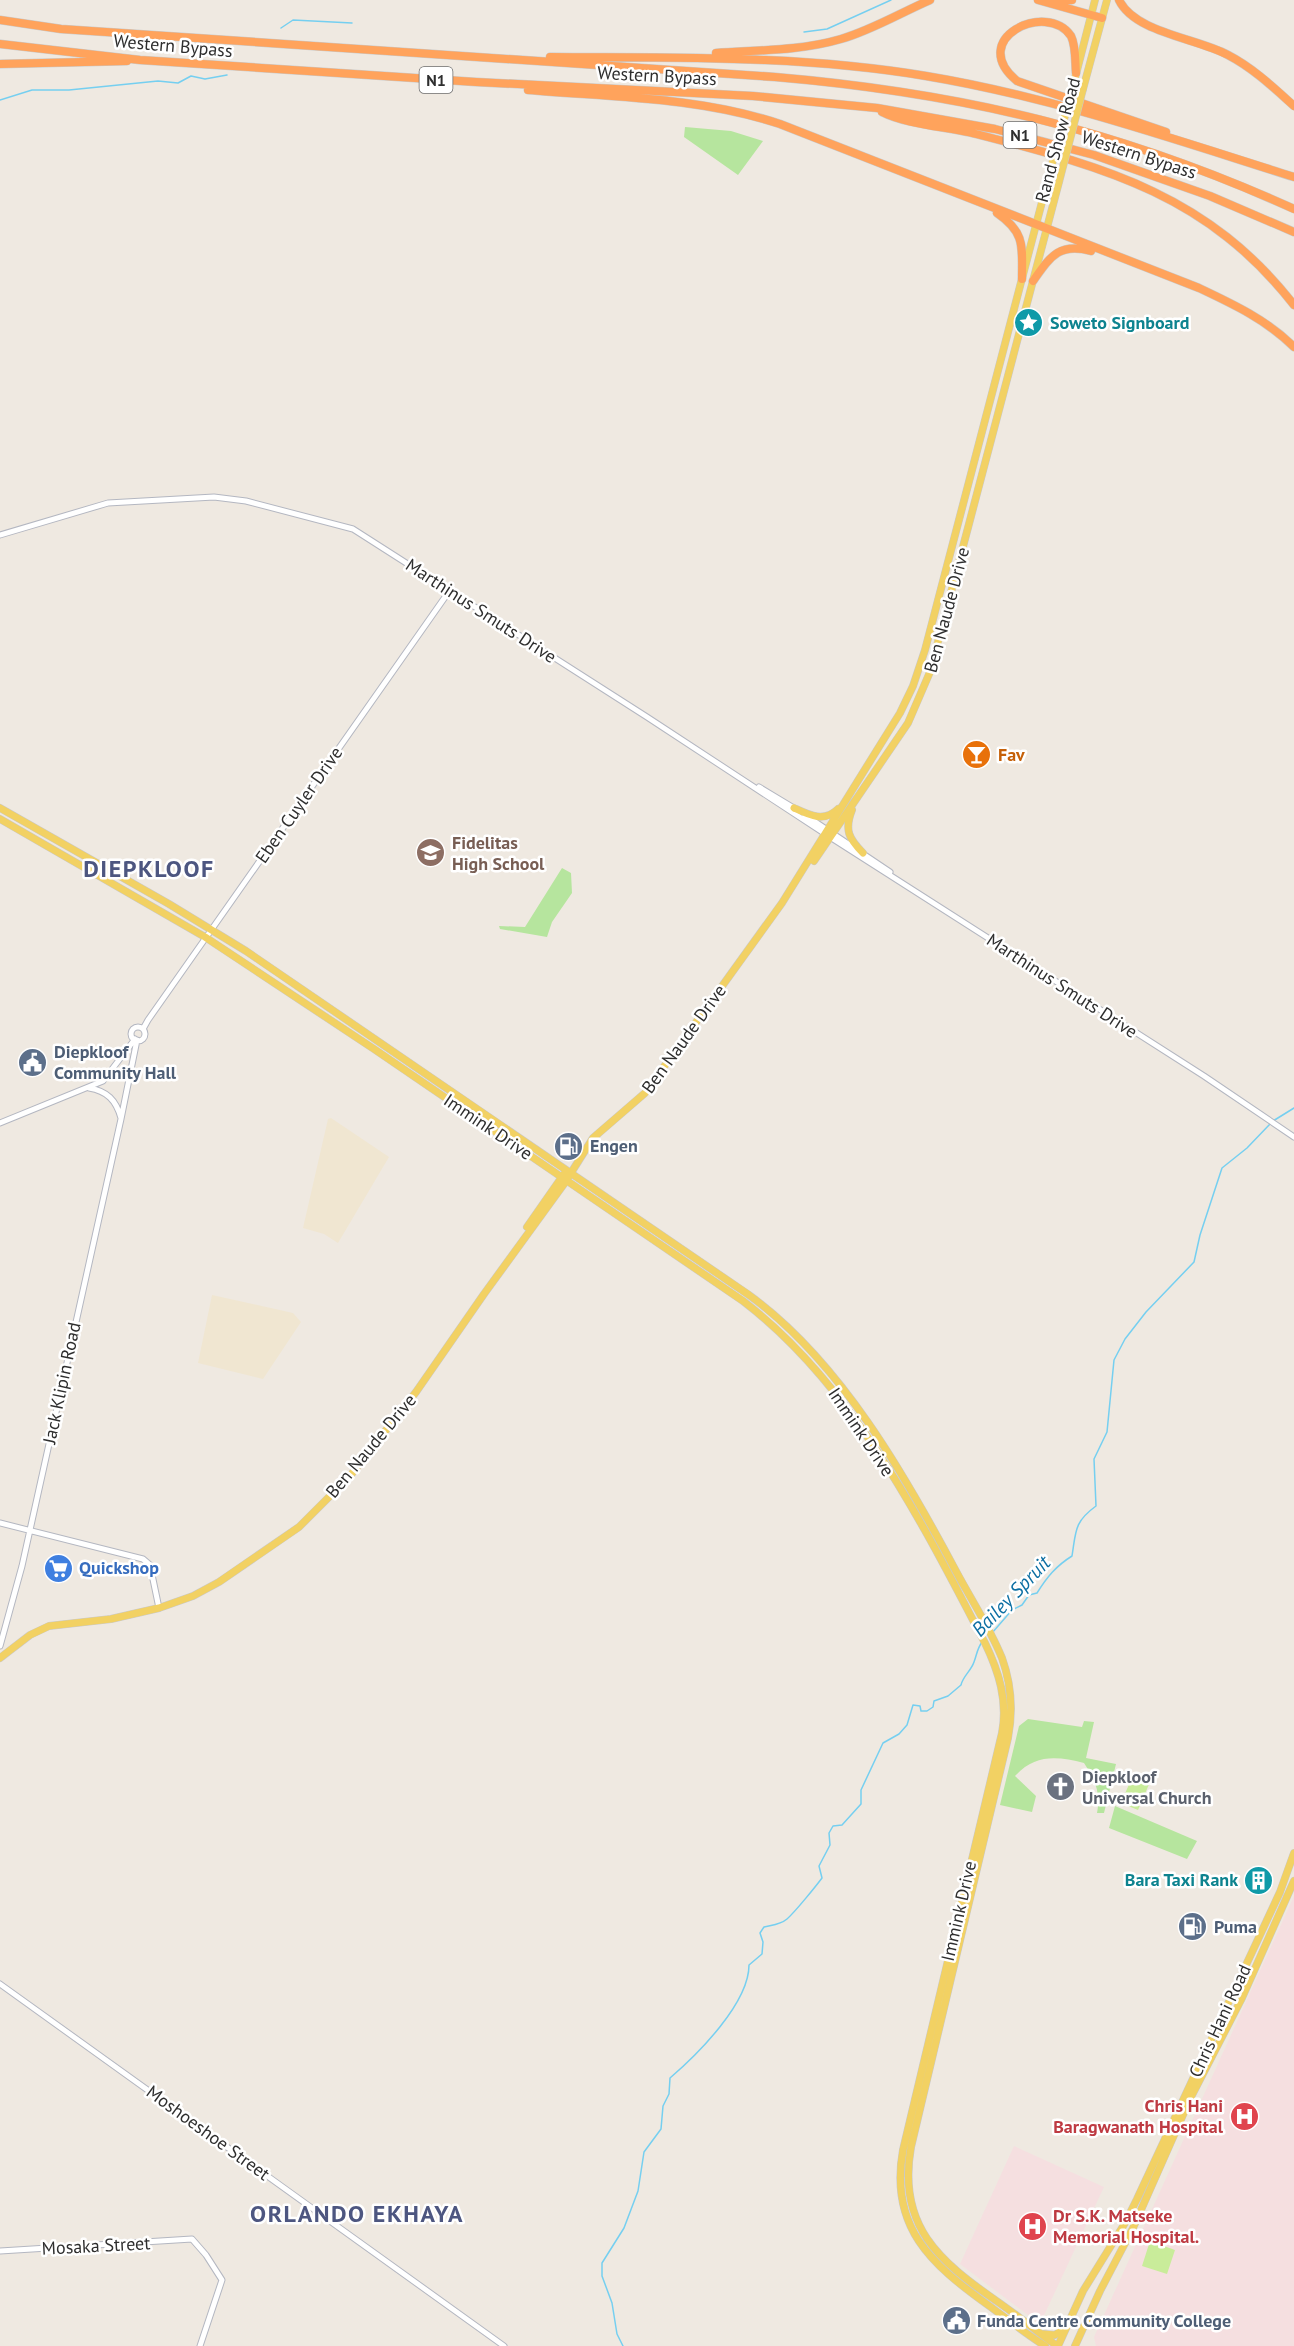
<svg xmlns="http://www.w3.org/2000/svg" width="1294" height="2346" font-family="'PT Sans',sans-serif">
	<style>
		.education { fill: #f0e6d1 }
		.medical { fill: #f5dfe0 }
		.grass { fill: #b6e59e }
		.pitch { fill: #c9ec9a }
		.lines { fill: none; stroke-linecap: round; stroke-linejoin: round }
		.stream { stroke: #75cff0; stroke-width: 1.5 }
		.minor-casing { stroke: #b4b7c1; stroke-width: 7 }
		.major-casing { stroke: #c9c9c9; stroke-width: 8 }
		.highway-casing { stroke: #c9c9c9; stroke-width: 9 }
		.minor { stroke: #fff; stroke-width: 5 }
		.major { stroke: #f2d163; stroke-width: 7 }
		.highway { stroke: #ffa35c; stroke-width: 8 }
		.major-bridge-casing { stroke: #c9c9c9; stroke-width: 8; stroke-linecap: butt }
		.major-bridge { stroke: #f2d163; stroke-width: 7 }
		.labels { text-anchor: middle; stroke-width: 5; stroke-linejoin: round; paint-order: stroke }
		.shield { fill: #fff; stroke: #6d6d6d; stroke-width: 1.5 }
		.shield-label { font-size: 16px; font-weight: bold; fill: #2e2e2e }
		.street-label { font-size: 18px; fill: #2e2e2e; stroke: #fff }
		.culture-label { font-size: 18px; font-weight: bold; fill: #0d838f; stroke: #fff; text-anchor: start }
		.food-label { font-size: 18px; font-weight: bold; fill: #c56008; stroke: #fff; text-anchor: start }
		.education-label { font-size: 18px; font-weight: bold; fill: #785e54; stroke: #fff; text-anchor: start }
		.service-label { font-size: 18px; font-weight: bold; fill: #4e5e75; stroke: #fff; text-anchor: start }
		.shop-label { font-size: 18px; font-weight: bold; fill: #366cbe; stroke: #fff; text-anchor: start }
		.worship-label { font-size: 18px; font-weight: bold; fill: #5b616d; stroke: #fff; text-anchor: start }
		.health-label { font-size: 18px; font-weight: bold; fill: #be3a42; stroke: #fff; text-anchor: end }
		.water-label { font-size: 20px; font-style: italic; fill: #0d6fa3; stroke: #fff }
		.district-label { font-size: 24px; font-weight: bold; letter-spacing: 1.5px; fill: #4d5680; stroke: #fff }
	</style>
	<rect width="100%" height="100%" fill="#efe9e1"/>
	<!-- education -->
	<path class="education" d="M331,1118L389,1157L338,1243L324,1234L303,1228L328,1119Z
		M212,1295L293,1313L301,1322L263,1379L198,1363Z"/>
	<!-- medical -->
	<path class="medical" d="M1294,1896V2346H1096L1094,2337Z
		M1014,2146L1104,2187L1040,2324L960,2264Z"/>
	<!-- grass -->
	<path class="grass" d="M685,127L731,131L763,141L738,175L684,137Z
		M562,868L571,873L572,893L552,922L547,937L500,929L499,926L525,927Z
		M1028,1719L1082,1727L1084,1721L1094,1722L1086,1758L1116,1764L1104,1813H1097C1101,1792 1095,1780 1084,1763C1057,1756 1035,1754 1015,1776L1036,1796L1032,1812L1000,1805L1019,1726Z
		M1115,1806L1197,1841L1187,1859L1109,1828Z"/>
	<!-- pitch -->
	<path class="pitch" d="M1133,1775L1150,1782L1138,1810L1121,1803Z
		M1150,2241L1175,2250L1167,2274L1142,2266Z"/>
	<g class="lines">
		<!-- stream -->
		<path class="stream" d="M281,28L293,20L352,23
			M804,32L827,29L891,0
			M0,100L32,90H69L158,81L178,83L191,76L205,79L227,75
			M1273,1121L1294,1108
			M992,1633L1012,1610L1022,1605L1029,1595L1037,1593C1047,1577 1056,1566 1072,1556C1076,1531 1074,1522 1096,1506L1094,1459L1107,1432L1114,1360L1125,1339L1146,1312L1194,1262L1200,1235L1222,1168L1247,1148L1270,1124
			M623,2346L617,2334L612,2303L602,2276V2263L624,2228L638,2191L644,2152L661,2129L663,2106L669,2094L670,2078C698,2054 749,2003 749,1965L762,1954L763,1942L760,1933L764,1927C772,1925 780,1925 787,1919C795,1912 816,1886 822,1878L819,1866L830,1845L829,1833L833,1826L842,1825L861,1804V1790L883,1743L899,1734L907,1725L913,1705L920,1706L921,1711H927L933,1707L934,1701L948,1696L961,1685C963,1676 971,1671 974,1662C977,1654 977,1649 982,1642"/>
		<defs>
			<path id="minor" d="M0,535L108,503L214,497L246,501L353,529L647,717L830,837L1204,1076L1294,1137
				M759,787L797,810
				M805,815L890,872
				M131 1034a7 7 0 1 1 14 0a7 7 0 1 1-14 0Z
				M143,1029L148,1020L450,590
				M89,1088C107,1091 116,1100 121,1118
				M0,1123L103,1081L135,1039
				M0,1523L143,1559L150,1565L159,1608
				M0,1646L22,1566L121,1119L137,1040
				M0,1984L504,2346
				M0,2251L192,2239L206,2255L222,2280L200,2346"/>
			<path id="major" d="M1073,86L1095,0
				M1083,89L1107,0
				M0,808L169,904L246,951L749,1295C840,1361 905,1475 957,1573C972,1601 990,1628 1002,1658C1011,1683 1013,1712 1008,1738L911,2147C897,2226 939,2261 998,2302C1018,2316 1037,2331 1057,2346
				M794,808C809,815 824,823 838,809
				M852,810C844,830 849,839 863,853
				M0,819L205,937L374,1049L743,1301C854,1386 921,1521 985,1643C999,1672 1008,1701 1002,1733L903,2150C889,2227 931,2264 988,2305C1007,2319 1025,2333 1045,2346
				M814,861L908,723L930,672L1059,182
				M527,1227L564,1174
				M0,1658L30,1635L49,1626L111,1619L159,1608L193,1596L219,1582L299,1527L350,1476L416,1392L484,1294L564,1184L593,1138L645,1093L782,903L900,713L913,686L925,650L1048,179
				M1043,2334L1055,2335L1065,2328
				M1058,2346L1083,2291L1125,2223L1137,2199L1280,1892L1294,1853
				M1075,2346L1100,2291L1133,2228L1190,2099L1241,2000L1294,1881"/>
			<path id="highway" d="M1038,0L1102,18
				M1119,0C1135,33 1197,38 1228,55C1253,68 1273,87 1294,106
				M1053,1L1072,0
				M0,20L61,29L775,77C963,93 1122,131 1294,209
				M0,44L140,60L476,82L753,96L877,108L995,129L1094,155L1210,196L1294,232
				M716,53C758,50 800,51 841,39C872,30 900,13 930,0
				M550,57C676,58 801,55 926,76C1052,97 1173,139 1294,177
				M0,64L127,61
				M1076,73C1075,61 1076,46 1071,36C1047,0 966,39 1017,81L1166,132
				M528,90C613,97 699,97 780,124L1199,288C1233,304 1267,320 1294,347
				M882,112C907,125 951,127 980,135C1108,168 1209,196 1294,305
				M997,213C1026,233 1022,247 1022,279
				M1033,281C1050,257 1059,242 1091,251"/>
		</defs>
		<!-- minor casing -->
		<use href="#minor" class="minor-casing"/>
		<!-- major casing -->
		<use href="#major" class="major-casing"/>
		<!-- highway casing -->
		<use href="#highway" class="highway-casing"/>
		<!-- minor -->
		<use href="#minor" class="minor"/>
		<!-- major -->
		<use href="#major" class="major"/>
		<!-- highway -->
		<use href="#highway" class="highway"/>
		<defs>
			<path id="major-bridge" d="M1048,179L1073,86
				M1059,182L1083,89"/>
		</defs>
		<!-- major-bridge casing -->
		<use href="#major-bridge" class="major-bridge-casing"/>
		<!-- major-bridge -->
		<use href="#major-bridge" class="major-bridge"/>
	</g>
	<!-- icons -->
	<defs>
		<symbol id="sight-disc" viewBox="-11 -11 22 22"><circle r="9.5" fill="#0f9aa8" stroke="#fff"/><path d="M0-6L1.8-2.2L6-1.7L2.9 1.2L3.7 5.4L0 3.3L-3.7 5.4L-2.9 1.2L-6-1.7L-1.8-2.2Z" fill="#fff"/></symbol>
		<symbol id="bar-disc" viewBox="-11 -11 22 22"><circle r="9.5" fill="#e8710a" stroke="#fff"/><path d="M-6-5H6L.8 .8V4.5H3.5V6h-7V4.5H-.8V.8Z" fill="#fff"/></symbol>
		<symbol id="school-disc" viewBox="-11 -11 22 22"><circle r="9.5" fill="#8d6e63" stroke="#fff"/><path d="M0-5L7-2L0 1L-7-2ZM-4 1L0 2.5L4 1V4Q0 6-4 4Z" fill="#fff"/></symbol>
		<symbol id="civic-disc" viewBox="-11 -11 22 22"><circle r="9.5" fill="#5c6f8a" stroke="#fff"/><path d="M-.6-6.5H3V-4.5H.6V-3L4-1V1h2V6H-6V1h2V-1L-.6-3ZM-1.2 2.5V6h2.4V2.5Z" fill="#fff"/></symbol>
		<symbol id="fuel-disc" viewBox="-11 -11 22 22"><circle r="9.5" fill="#5c6f8a" stroke="#fff"/><path d="M-5.5-6h7V0h2V4h1.3V-2.5L3-4.5l.8-.8L6-3V5H2.5V1h-1V6h-7ZM-4.2-4.7v3.2H.2V-4.7Z" fill="#fff"/></symbol>
		<symbol id="supermarket-disc" viewBox="-11 -11 22 22"><circle r="9.5" fill="#3f7fe0" stroke="#fff"/><path d="M-6-5.5h2.5l.6 2H6L4.5 2H-2.5L-4.4-4H-6ZM-1.5 3.2a1.3 1.3 0 1 0 .1 0ZM3 3.2a1.3 1.3 0 1 0 .1 0Z" fill="#fff"/></symbol>
		<symbol id="church-disc" viewBox="-11 -11 22 22"><circle r="9.5" fill="#6b7280" stroke="#fff"/><path d="M-1.2-6h2.4v3.5h3.3v2.4h-3.3V6h-2.4V-.1h-3.3v-2.4h3.3Z" fill="#fff"/></symbol>
		<symbol id="building-disc" viewBox="-11 -11 22 22"><circle r="9.5" fill="#0f9aa8" stroke="#fff"/><path d="M-4-6H4V6H1V3H-1V6H-4ZM-2.5-4.3h1.7v1.8h-1.7ZM.8-4.3h1.7v1.8H.8ZM-2.5-1h1.7V.8h-1.7ZM.8-1h1.7V.8H.8Z" fill="#fff"/></symbol>
		<symbol id="hospital-disc" viewBox="-11 -11 22 22"><circle r="9.5" fill="#e0444e" stroke="#fff"/><path d="M-5-5h3v3.5h4V-5h3V5h-3V1.5h-4V5h-3Z" fill="#fff"/></symbol>
	</defs>
	<g fill-rule="evenodd">
		<use href="#sight-disc" x="1012" y="306" width="33" height="33"/>
		<use href="#bar-disc" x="960" y="738" width="33" height="33"/>
		<use href="#school-disc" x="414" y="836" width="33" height="33"/>
		<use href="#civic-disc" x="16" y="1046" width="33" height="33"/>
		<use href="#fuel-disc" x="552" y="1130" width="33" height="33"/>
		<use href="#supermarket-disc" x="42" y="1552" width="33" height="33"/>
		<use href="#church-disc" x="1044" y="1770" width="33" height="33"/>
		<use href="#building-disc" x="1242" y="1864" width="33" height="33"/>
		<use href="#fuel-disc" x="1176" y="1910" width="33" height="33"/>
		<use href="#hospital-disc" x="1228" y="2100" width="33" height="33"/>
		<use href="#hospital-disc" x="1016" y="2210" width="33" height="33"/>
		<use href="#civic-disc" x="940" y="2304" width="33" height="33"/>
	</g>
	<g class="labels">
		<!-- shield labels -->
		<g class="shield">
			<rect x="419.5" y="67" width="33" height="26" rx="4.5"/>
			<rect x="1003.5" y="122" width="33" height="26" rx="4.5"/>
		</g>
		<g class="shield-label">
			<text x="436" y="86">N1</text>
			<text x="1020" y="141">N1</text>
		</g>
		<!-- street labels -->
		<g class="street-label">
			<text transform="translate(173 46) rotate(5)" y="6">Western Bypass</text>
			<text transform="translate(657 76) rotate(3)" y="6">Western Bypass</text>
			<text transform="translate(1058 140) rotate(-75)" y="6">Rand Show Road</text>
			<text transform="translate(1139 155) rotate(18)" y="6">Western Bypass</text>
			<text transform="translate(947 610) rotate(-75)" y="6">Ben Naude Drive</text>
			<text transform="translate(481 611) rotate(33)" y="6">Marthinus Smuts Drive</text>
			<text transform="translate(299 805) rotate(-55)" y="6">Eben Cuyler Drive</text>
			<text transform="translate(1062 986) rotate(33)" y="6">Marthinus Smuts Drive</text>
			<text transform="translate(684 1039) rotate(-54)" y="6">Ben Naude Drive</text>
			<text transform="translate(488 1127) rotate(34)" y="6">Immink Drive</text>
			<text transform="translate(62 1383) rotate(-78)" y="6">Jack Klipin Road</text>
			<text transform="translate(861 1432) rotate(56)" y="6">Immink Drive</text>
			<text transform="translate(371 1446) rotate(-50)" y="6">Ben Naude Drive</text>
			<text transform="translate(959 1911) rotate(-77)" y="6">Immink Drive</text>
			<text transform="translate(1220 2021) rotate(-65)" y="6">Chris Hani Road</text>
			<text transform="translate(208 2133) rotate(36)" y="6">Moshoeshoe Street</text>
			<text transform="translate(96 2246) rotate(-3)" y="6">Mosaka Street</text>
		</g>
		<!-- culture labels -->
		<g class="culture-label">
			<text x="1050" y="329">Soweto Signboard</text>
			<text x="1238" y="1886" text-anchor="end">Bara Taxi Rank</text>
		</g>
		<!-- food labels -->
		<g class="food-label">
			<text x="998" y="761">Fav</text>
		</g>
		<!-- education labels -->
		<g class="education-label">
			<text x="452" y="849">Fidelitas<tspan x="452" dy="21">High School</tspan></text>
		</g>
		<!-- service labels -->
		<g class="service-label">
			<text x="54" y="1058">Diepkloof<tspan x="54" dy="21">Community Hall</tspan></text>
			<text x="590" y="1152">Engen</text>
			<text x="1214" y="1933">Puma</text>
			<text x="977" y="2327">Funda Centre Community College</text>
		</g>
		<!-- shop labels -->
		<g class="shop-label">
			<text x="79" y="1574">Quickshop</text>
		</g>
		<!-- worship labels -->
		<g class="worship-label">
			<text x="1082" y="1783">Diepkloof<tspan x="1082" dy="21">Universal Church</tspan></text>
		</g>
		<!-- health labels -->
		<g class="health-label">
			<text x="1223" y="2112">Chris Hani<tspan x="1223" dy="21">Baragwanath Hospital</tspan></text>
			<text x="1053" y="2222" text-anchor="start">Dr S.K. Matseke<tspan x="1053" dy="21">Memorial Hospital.</tspan></text>
		</g>
		<!-- water labels -->
		<g class="water-label">
			<text transform="translate(1011 1596) rotate(-46)" y="7">Bailey Spruit</text>
		</g>
		<!-- district labels -->
		<g class="district-label">
			<text x="149" y="877">DIEPKLOOF</text>
			<text x="357" y="2222">ORLANDO EKHAYA</text>
		</g>
	</g>
</svg>
